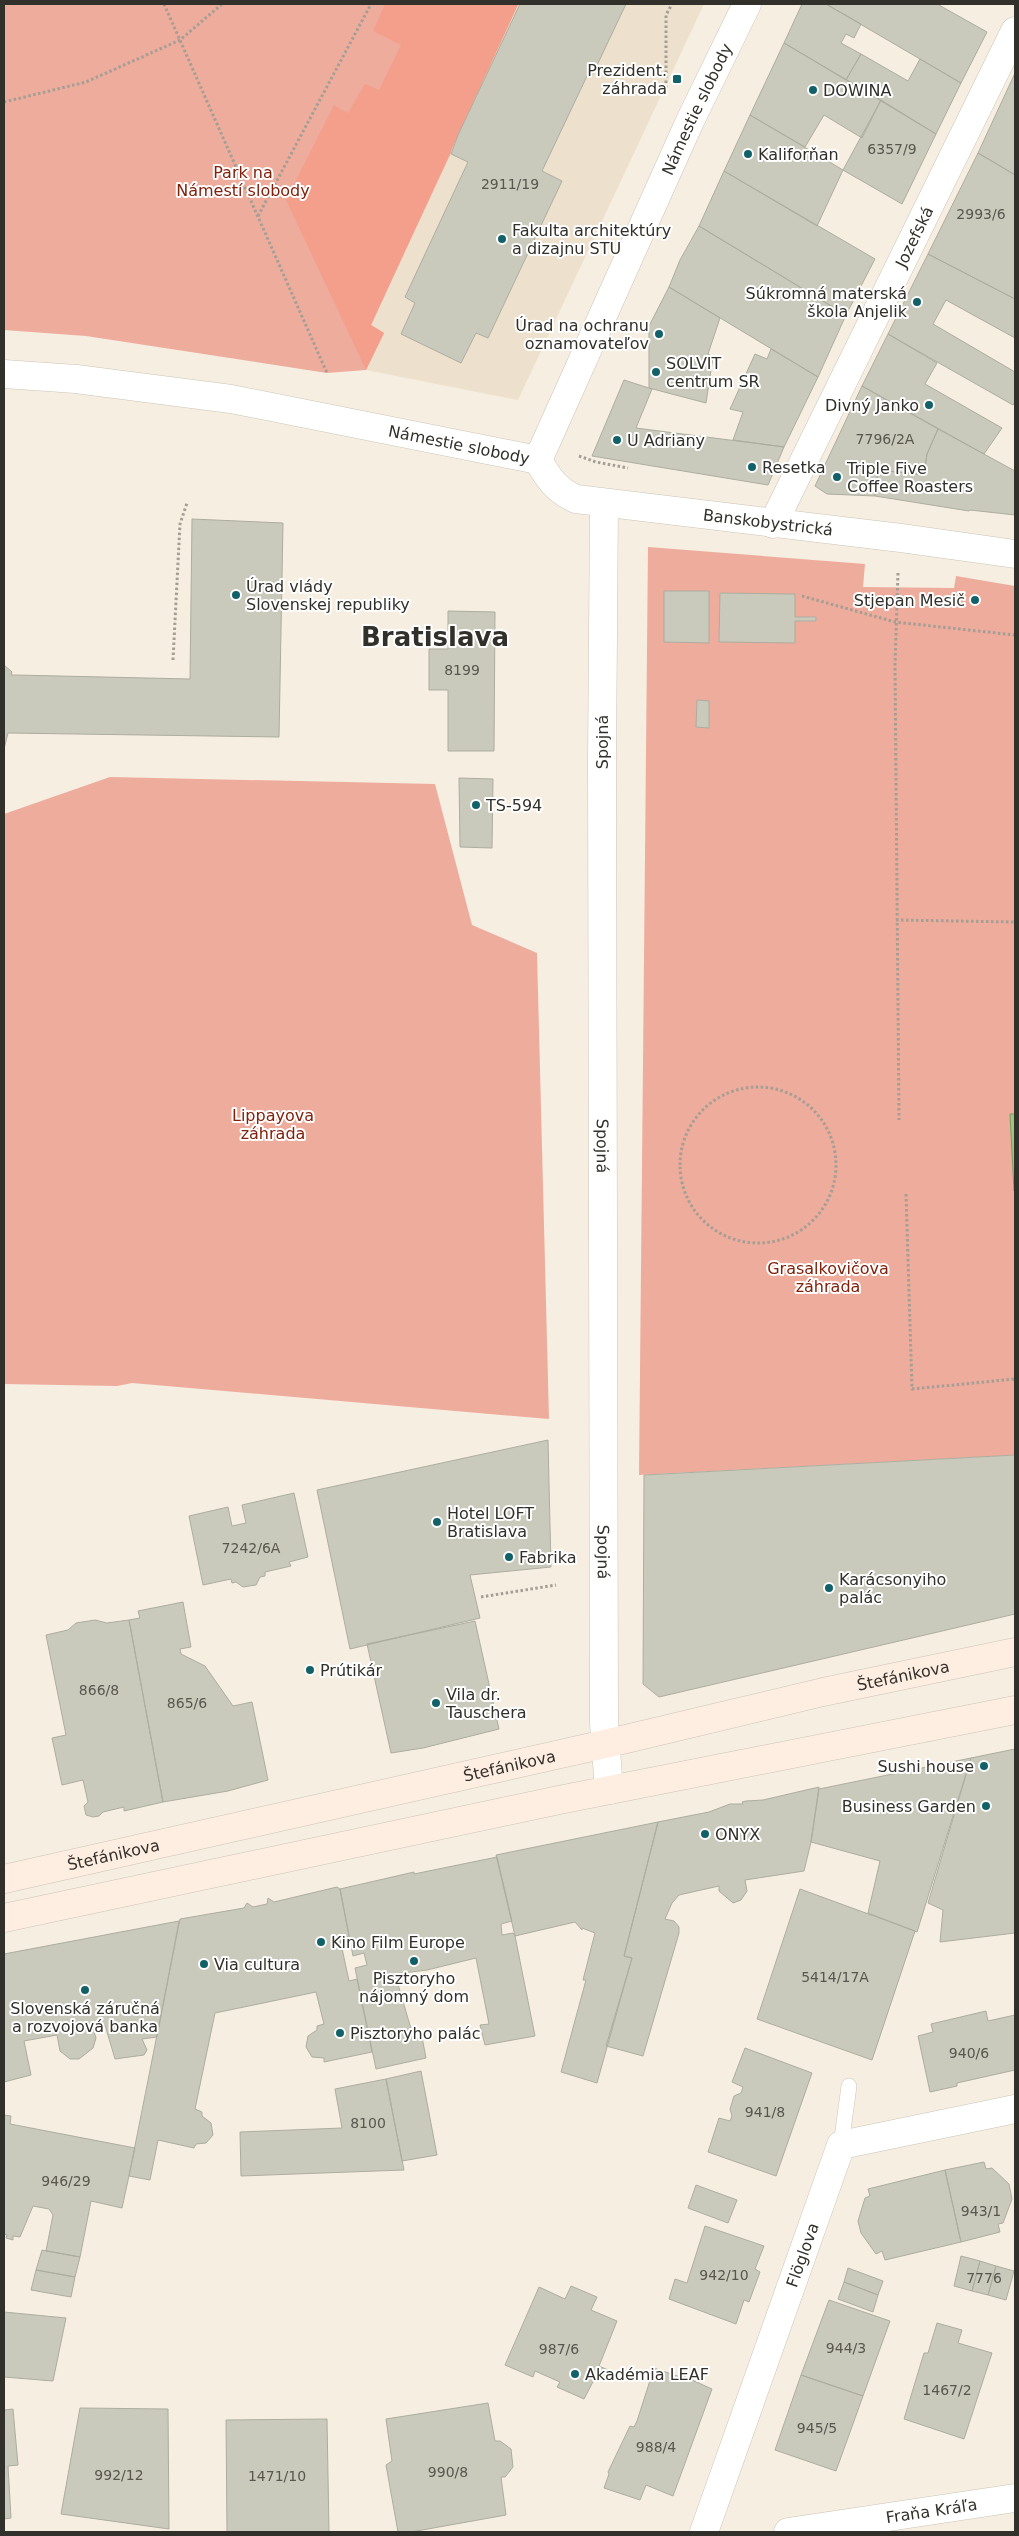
<svg xmlns="http://www.w3.org/2000/svg" width="1019" height="2536" font-family="'DejaVu Sans',sans-serif">
	<style>
		.built { fill: #ede1cd }
		.green { fill: #eeac9c }
		.forest { fill: #f39f8b }
		.water { fill: #9ec57d; stroke: #7e9864 }
		.building { fill: #cacabc; stroke: #adad9f }
		.lines { fill: none; stroke-linecap: round; stroke-linejoin: round }
		.service-casing { stroke: #cbc4b7; stroke-width: 16 }
		.minor-casing { stroke: #cbc4b7; stroke-width: 29 }
		.secondary-casing { stroke: #cbc4b7; stroke-width: 29 }
		.path { stroke: #a49e94; stroke-width: 3; stroke-dasharray: 2.5 2.5; stroke-linecap: butt }
		.service { stroke: #fff; stroke-width: 15 }
		.minor { stroke: #fff; stroke-width: 28 }
		.secondary { stroke: #feeee2; stroke-width: 28 }
		.poi-dot { fill: #126169; stroke: #fff; stroke-width: 2 }
		.labels { text-anchor: middle; stroke-width: 4; stroke-linejoin: round; paint-order: stroke }
		.number-label { font-size: 14px; fill: #58564e }
		.poi-label { font-size: 16px; fill: #32302a; stroke: #fff; text-anchor: start }
		.street-label { font-size: 16px; fill: #32302a; stroke: #fff }
		.park-label { font-size: 16px; fill: #82210b; stroke: #fff }
		.town-label { font-size: 26px; font-weight: bold; fill: #32302a; stroke: #fff }
	</style>
	<rect width="100%" height="100%" fill="#f6eee1"/>
	<!-- built -->
	<path class="built" d="M482,4H704L518,400L366,370L384,333L371,325L451,153Z"/>
	<!-- green -->
	<path class="green" d="M4,4H482L451,153L371,325L384,333L366,370L327,373L86,336L4,330Z
		M648,547L865,564L863,587L954,588L956,576L1015,586V1455L639,1475Z
		M110,777L435,784L472,925L537,953L549,1419L132,1383L117,1386L4,1384V814Z"/>
	<!-- forest -->
	<path class="forest" d="M385,4L518,5L371,325L384,333L366,370L286,200L334,105L348,113L365,84L379,90L401,45L373,31Z"/>
	<!-- water -->
	<path class="water" d="M1010,1114H1015V1191H1014Z"/>
	<!-- building -->
	<path class="building" d="M520,4H626L591,78L587,76L542,171L562,181L488,338L476,333L461,363L401,334L415,303L405,297L468,162L451,154L458,135Z
		M802,4H826L861,24L854,38L846,34L841,43L861,54L846,80L784,43Z
		M826,4H937L987,32L961,83Z
		M784,43L881,100L862,138L824,115L805,147L750,115Z
		M861,54L908,81L920,59L961,83L936,134L846,80Z
		M1015,73V170L1014,174L978,153Z
		M881,100L936,134L902,204L843,170Z
		M750,115L843,170L817,226L724,171Z
		M978,153L1015,175V299L928,254Z
		M724,171L875,259L846,315L699,226Z
		M699,226L846,315L818,377L669,287L680,260Z
		M928,254L1015,299V338L946,300L933,324L1015,372V402L1013,405L888,334Z
		M669,287L720,318L708,354L713,357L706,403L649,388V326Z
		M888,334L937,363L925,384L1002,428L984,454L862,386Z
		M771,349L818,377L784,447L733,440L743,412L730,409L755,354L767,359Z
		M624,380L652,389L636,428L784,447L768,485L592,456Z
		M862,386L938,429L927,454L924,475L878,470L875,496L827,494L815,486Z
		M938,429L1015,471V515L970,510L969,511L875,496L878,470L924,475L927,454Z
		M192,519L283,523L279,737L8,733L4,749V665L12,672L11,675H15L190,679Z
		M664,591H709V643L664,642Z
		M720,593L795,594V617H816V621H795V643L719,642Z
		M448,611L495,612L494,751H448V690H429V649H448Z
		M697,700L709,701V728L696,727Z
		M459,778L493,779L492,848L460,847Z
		M548,1440L551,1567L470,1575L480,1618L350,1649L317,1490Z
		M1015,1455V1614L659,1697L643,1684L644,1475Z
		M294,1493L308,1557L289,1562L291,1566L265,1572V1576L260,1577L256,1585L243,1587L236,1582L232,1583L231,1579L203,1585L189,1516L228,1507L232,1526L246,1523L242,1505Z
		M183,1602L191,1647L180,1649L181,1654L205,1666L233,1706L252,1702L268,1780L228,1791L163,1802L129,1620L140,1618L138,1611Z
		M95,1620L107,1623L129,1620L163,1802L124,1811V1807L103,1812L99,1816L93,1817L86,1815L84,1806L88,1802L83,1780L62,1785L52,1738L66,1735L46,1635L68,1630L76,1623Z
		M475,1621L499,1729L423,1748L391,1753L367,1644Z
		M1015,1749V1933L940,1942L943,1910L928,1903L971,1758Z
		M971,1758L917,1932L868,1913L880,1861L811,1842L819,1789Z
		M819,1787L811,1842L804,1871L745,1880L747,1891L741,1900L733,1903L719,1891V1886L679,1895L672,1903L665,1919L674,1921L679,1927V1933L643,2056L606,2046L632,1958L624,1956L658,1822L709,1812L730,1804H743L742,1802L746,1801L763,1800Z
		M658,1822L624,1956L632,1958L597,2083L561,2072L586,1980H583L595,1933L582,1928V1930L575,1922L515,1936L496,1855Z
		M497,1857L512,1921L501,1924L502,1935L513,1933L515,1936L535,2036L485,2045L480,2025L489,2024L476,1958L427,1970L395,1974L414,2039L422,2037L426,2058L376,2069L355,1968L367,1965L364,1953L353,1956L340,1889L414,1872V1874Z
		M337,1887L340,1889L349,1936L340,1939L349,1981L357,1979L372,2052L324,2062V2058L312,2057L306,2047L308,2036L317,2030V2026L324,2024L316,1992L215,2013L195,2109L202,2112V2116L211,2123L213,2135L206,2143L196,2144L194,2148L158,2140L150,2180L129,2176L180,1919L244,1908L247,1903L253,1907L267,1904L268,1898L274,1902Z
		M800,1889L915,1931L872,2060L757,2019Z
		M179,1921L157,2037L142,2039L147,2050L144,2055L115,2059L105,2025L93,2028L96,2038L93,2048L79,2059H70L60,2051L57,2035L24,2041L31,2075L4,2082V1954Z
		M986,2011L988,2021L1015,2015V2070L957,2083V2086L930,2092L918,2036L933,2032L931,2024Z
		M745,2048L812,2073L776,2176L708,2152L719,2118L730,2121L732,2116L730,2109L734,2096L741,2093L743,2087L732,2082Z
		M421,2071L437,2155L402,2161L386,2079Z
		M386,2079L404,2170L241,2176L240,2132L342,2128L335,2089Z
		M4,2115L11,2116L10,2124L135,2148L122,2208L91,2201L80,2257L46,2251L53,2215L49,2209L33,2206L20,2237L13,2236V2240L6,2238L7,2235L4,2234Z
		M984,2162L986,2169L992,2168L1009,2184L1012,2199L1003,2223L998,2224L1000,2232L961,2242L945,2170Z
		M945,2170L961,2242L885,2260L882,2251L876,2254L861,2233L858,2221L865,2198L870,2196L868,2189Z
		M696,2185L737,2200L728,2223L688,2208Z
		M705,2226L764,2246L755,2269L760,2272L749,2302L744,2300L736,2324L669,2299L675,2279L687,2283Z
		M42,2250L80,2257L75,2277L36,2270Z
		M961,2256L980,2261L972,2291L954,2286Z
		M980,2261L996,2266L988,2295L972,2291Z
		M996,2266L1014,2271L1006,2300L988,2295Z
		M848,2268L883,2281L878,2295L844,2282Z
		M36,2270L75,2277L71,2297L31,2290Z
		M844,2282L878,2295L873,2312L838,2299Z
		M571,2286L597,2297L591,2310L617,2321L599,2366L608,2370L603,2380L596,2376L584,2399L557,2387L560,2382L535,2371L533,2377L505,2365L539,2287L565,2299Z
		M829,2300L890,2321L863,2396L801,2375Z
		M4,2312L66,2318L53,2381L4,2377Z
		M937,2323L962,2330L958,2343L992,2353L964,2439L904,2419L924,2353H928Z
		M654,2368L680,2377L681,2375L712,2389L673,2496L646,2485L640,2500L604,2488L609,2474L608,2472L630,2426L634,2427L637,2421Z
		M801,2375L863,2396L836,2471L775,2450Z
		M488,2403L495,2441H500L511,2449L513,2467L505,2477H501L506,2515L411,2532H398L386,2465L392,2461L386,2419Z
		M80,2408L168,2409L169,2529L61,2514Z
		M13,2409L18,2465L8,2466L11,2518L4,2519V2410Z
		M327,2419L329,2532H227L226,2420Z"/>
	<g class="lines">
		<defs>
			<path id="service" d="M841,2145L849,2086"/>
			<g id="minor">
				<path id="s1" d="M4,374L76,379L231,399L538,460"/>
				<path id="s2" d="M538,460L690,121L747,4"/>
				<path id="s3" d="M538,460C548,478 556,490 576,499L901,538L1015,554"/>
				<path id="s4" d="M604,504L602,762L604,1723L609,1790"/>
				<path id="s5" d="M773,524L1015,31"/>
				<path id="s6" d="M704,2532L841,2145L1015,2109"/>
				<path id="s7" d="M788,2532L1015,2498"/>
			</g>
			<g id="secondary">
				<path id="s8" d="M4,1879L605,1744L823,1692L1015,1652"/>
				<path d="M4,1918L559,1800L1015,1710"/>
			</g>
		</defs>
		<!-- service casing -->
		<use href="#service" class="service-casing"/>
		<!-- minor casing -->
		<use href="#minor" class="minor-casing"/>
		<!-- secondary casing -->
		<use href="#secondary" class="secondary-casing"/>
		<!-- path -->
		<path class="path" d="M164,4L327,373
			M666,88V15L672,4
			M4,102L86,82L180,40L222,4
			M258,216L371,4
			M579,456L596,462L628,468
			M898,573L895,664L899,1120
			M802,596L895,622L1015,635
			M173,660L180,524L187,503
			M896,920L1015,922
			M680 1165a78 78 0 1 1 156 0a78 78 0 1 1-156 0Z
			M906,1194L912,1389L1015,1379
			M481,1597L556,1585"/>
		<!-- service -->
		<use href="#service" class="service"/>
		<!-- minor -->
		<use href="#minor" class="minor"/>
		<!-- secondary -->
		<use href="#secondary" class="secondary"/>
	</g>
	<!-- markers -->
	<g class="poi-dot">
		<rect x="672" y="74" width="10" height="10" rx="2.5"/>
		<circle cx="813" cy="90" r="5"/>
		<circle cx="748" cy="154" r="5"/>
		<circle cx="502" cy="239" r="5"/>
		<circle cx="917" cy="302" r="5"/>
		<circle cx="659" cy="334" r="5"/>
		<circle cx="656" cy="372" r="5"/>
		<circle cx="929" cy="405" r="5"/>
		<circle cx="617" cy="440" r="5"/>
		<circle cx="752" cy="467" r="5"/>
		<circle cx="837" cy="477" r="5"/>
		<circle cx="236" cy="595" r="5"/>
		<circle cx="975" cy="600" r="5"/>
		<circle cx="476" cy="805" r="5"/>
		<circle cx="437" cy="1522" r="5"/>
		<circle cx="509" cy="1557" r="5"/>
		<circle cx="829" cy="1588" r="5"/>
		<circle cx="310" cy="1670" r="5"/>
		<circle cx="436" cy="1703" r="5"/>
		<circle cx="984" cy="1766" r="5"/>
		<circle cx="986" cy="1806" r="5"/>
		<circle cx="705" cy="1834" r="5"/>
		<circle cx="321" cy="1942" r="5"/>
		<circle cx="414" cy="1961" r="5"/>
		<circle cx="204" cy="1964" r="5"/>
		<circle cx="85" cy="1990" r="5"/>
		<circle cx="340" cy="2033" r="5"/>
		<circle cx="575" cy="2374" r="5"/>
	</g>
	<g class="labels">
		<!-- number labels -->
		<g class="number-label">
			<text x="892" y="154">6357/9</text>
			<text x="510" y="189">2911/19</text>
			<text x="981" y="219">2993/6</text>
			<text x="885" y="444">7796/2A</text>
			<text x="462" y="675">8199</text>
			<text x="251" y="1553">7242/6A</text>
			<text x="99" y="1695">866/8</text>
			<text x="187" y="1708">865/6</text>
			<text x="835" y="1982">5414/17A</text>
			<text x="969" y="2058">940/6</text>
			<text x="765" y="2117">941/8</text>
			<text x="368" y="2128">8100</text>
			<text x="66" y="2186">946/29</text>
			<text x="981" y="2216">943/1</text>
			<text x="724" y="2280">942/10</text>
			<text x="984" y="2283">7776</text>
			<text x="846" y="2353">944/3</text>
			<text x="559" y="2354">987/6</text>
			<text x="947" y="2395">1467/2</text>
			<text x="817" y="2433">945/5</text>
			<text x="656" y="2452">988/4</text>
			<text x="448" y="2477">990/8</text>
			<text x="119" y="2480">992/12</text>
			<text x="277" y="2481">1471/10</text>
		</g>
		<!-- poi labels -->
		<g class="poi-label">
			<text x="667" y="76" text-anchor="end">Prezident.<tspan x="667" dy="18">záhrada</tspan></text>
			<text x="823" y="96">DOWINA</text>
			<text x="758" y="160">Kaliforňan</text>
			<text x="512" y="236">Fakulta architektúry<tspan x="512" dy="18">a dizajnu STU</tspan></text>
			<text x="907" y="299" text-anchor="end">Súkromná materská<tspan x="907" dy="18">škola Anjelik</tspan></text>
			<text x="649" y="331" text-anchor="end">Úrad na ochranu<tspan x="649" dy="18">oznamovateľov</tspan></text>
			<text x="666" y="369">SOLVIT<tspan x="666" dy="18">centrum SR</tspan></text>
			<text x="919" y="411" text-anchor="end">Divný Janko</text>
			<text x="627" y="446">U Adriany</text>
			<text x="762" y="473">Resetka</text>
			<text x="847" y="474">Triple Five<tspan x="847" dy="18">Coffee Roasters</tspan></text>
			<text x="246" y="592">Úrad vlády<tspan x="246" dy="18">Slovenskej republiky</tspan></text>
			<text x="965" y="606" text-anchor="end">Stjepan Mesič</text>
			<text x="486" y="811">TS-594</text>
			<text x="447" y="1519">Hotel LOFT<tspan x="447" dy="18">Bratislava</tspan></text>
			<text x="519" y="1563">Fabrika</text>
			<text x="839" y="1585">Karácsonyiho<tspan x="839" dy="18">palác</tspan></text>
			<text x="320" y="1676">Prútikár</text>
			<text x="446" y="1700">Vila dr.<tspan x="446" dy="18">Tauschera</tspan></text>
			<text x="974" y="1772" text-anchor="end">Sushi house</text>
			<text x="976" y="1812" text-anchor="end">Business Garden</text>
			<text x="715" y="1840">ONYX</text>
			<text x="331" y="1948">Kino Film Europe</text>
			<text x="214" y="1970">Via cultura</text>
			<text x="414" y="1984" text-anchor="middle">Pisztoryho<tspan x="414" dy="18">nájomný dom</tspan></text>
			<text x="85" y="2014" text-anchor="middle">Slovenská záručná<tspan x="85" dy="18">a rozvojová banka</tspan></text>
			<text x="350" y="2039">Pisztoryho palác</text>
			<text x="585" y="2380">Akadémia LEAF</text>
		</g>
		<!-- street labels -->
		<g class="street-label">
			<text dy="6" stroke="none"><textPath href="#s2" startOffset="385">Námestie slobody</textPath></text>
			<text dy="6" stroke="none"><textPath href="#s5" startOffset="320">Jozefská</textPath></text>
			<text dy="6" stroke="none"><textPath href="#s1" startOffset="461">Námestie slobody</textPath></text>
			<text dy="6" stroke="none"><textPath href="#s3" startOffset="249">Banskobystrická</textPath></text>
			<text transform="translate(602 742) rotate(-90)" y="6">Spojná</text>
			<text dy="6" stroke="none"><textPath href="#s4" startOffset="642">Spojná</textPath></text>
			<text dy="6" stroke="none"><textPath href="#s4" startOffset="1048">Spojná</textPath></text>
			<text dy="6" stroke="none"><textPath href="#s8" startOffset="922">Štefánikova</textPath></text>
			<text dy="6" stroke="none"><textPath href="#s8" startOffset="518">Štefánikova</textPath></text>
			<text dy="6" stroke="none"><textPath href="#s8" startOffset="112">Štefánikova</textPath></text>
			<text dy="6" stroke="none"><textPath href="#s6" startOffset="294">Flöglova</textPath></text>
			<text dy="6" stroke="none"><textPath href="#s7" startOffset="145">Fraňa Kráľa</textPath></text>
		</g>
		<!-- park labels -->
		<g class="park-label">
			<text x="243" y="178">Park na<tspan x="243" dy="18">Námestí slobody</tspan></text>
			<text x="273" y="1121">Lippayova<tspan x="273" dy="18">záhrada</tspan></text>
			<text x="828" y="1274">Grasalkovičova<tspan x="828" dy="18">záhrada</tspan></text>
		</g>
		<!-- town labels -->
		<g class="town-label">
			<text x="435" y="646">Bratislava</text>
		</g>
	</g>
	<!-- border -->
	<rect width="1019" height="2536" fill="none" stroke="#32302a" stroke-width="10"/>
</svg>
